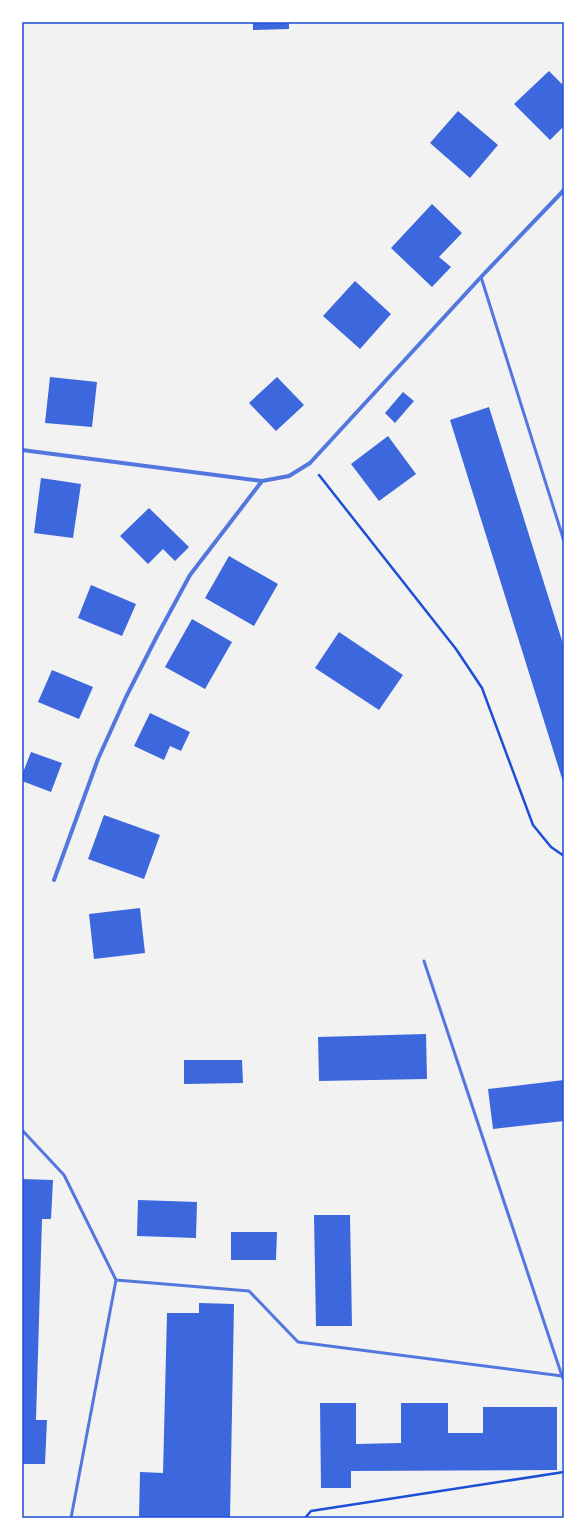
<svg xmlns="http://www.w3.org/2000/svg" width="586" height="1540" font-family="'Playfair Display',serif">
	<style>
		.building { fill: #3d67dc }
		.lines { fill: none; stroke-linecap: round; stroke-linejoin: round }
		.path { stroke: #1d4ed8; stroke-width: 2.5 }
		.service { stroke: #5277de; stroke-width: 3 }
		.minor { stroke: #5277de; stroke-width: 4 }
		.neatline { fill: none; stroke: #1d4ed8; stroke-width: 1.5 }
	</style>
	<rect width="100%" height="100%" fill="#f2f2f2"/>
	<!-- building -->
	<path class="building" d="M253,22H289V29L253,30Z
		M549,71L564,86V126L550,140L514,104Z
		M458,111L498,145L470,178L430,143Z
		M432,204L462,233L439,257L451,267L432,287L391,248Z
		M355,281L391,314L360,349L323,316Z
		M50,377L97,382L92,427L45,423Z
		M277,377L304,405L276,431L249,403Z
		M403,392L414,401L395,423L385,413Z
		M489,407L564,647V785L450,420Z
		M388,436L416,474L379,501L351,464Z
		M41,478L81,484L73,538L34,533Z
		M149,508L189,547L175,561L163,549L148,564L120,536Z
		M229,556L278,584L254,626L205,598Z
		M91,585L136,604L122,636L78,618Z
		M192,619L232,642L205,689L165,667Z
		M339,632L403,675L379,710L315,668Z
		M52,670L93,687L79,719L38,702Z
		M150,713L190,732L181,751L170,746L164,760L134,746Z
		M31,752L62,763L51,792L22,781V775Z
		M104,815L160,835L144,879L88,859Z
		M140,908L145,953L94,959L89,914Z
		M426,1034L427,1079L319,1081L318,1037Z
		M184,1060H242L243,1083L184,1084Z
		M564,1080V1121L493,1129L488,1089Z
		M22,1179L53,1180L51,1219H42L36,1420H47L45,1464H22Z
		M138,1200L197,1202L196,1238L137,1236Z
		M314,1215H350L352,1326H316Z
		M231,1232H277L276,1260H231Z
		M199,1303L234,1304L230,1518H139L140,1472L163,1473L167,1313H199Z
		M320,1403H356V1444L401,1443V1403H448V1433H483V1407H557V1470L351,1471V1488H321Z"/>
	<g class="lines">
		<!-- path -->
		<path class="path" d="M319,475L456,649L482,688L533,825L551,847L564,856
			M305,1518L311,1511L564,1472"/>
		<!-- service -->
		<path class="service" d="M481,277L564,541
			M424,961L562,1376
			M22,1130L64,1175L116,1280L71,1518
			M116,1280L249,1291L298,1342L562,1376L564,1380"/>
		<!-- minor -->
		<path class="minor" d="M22,450L262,481L289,476L310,463L481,277L564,190
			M54,880L98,759L126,697L157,636L190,575L262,481"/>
	</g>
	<!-- border -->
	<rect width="586" height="1540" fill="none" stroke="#ffffff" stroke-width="46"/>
	<rect x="23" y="23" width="540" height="1494" class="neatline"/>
</svg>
